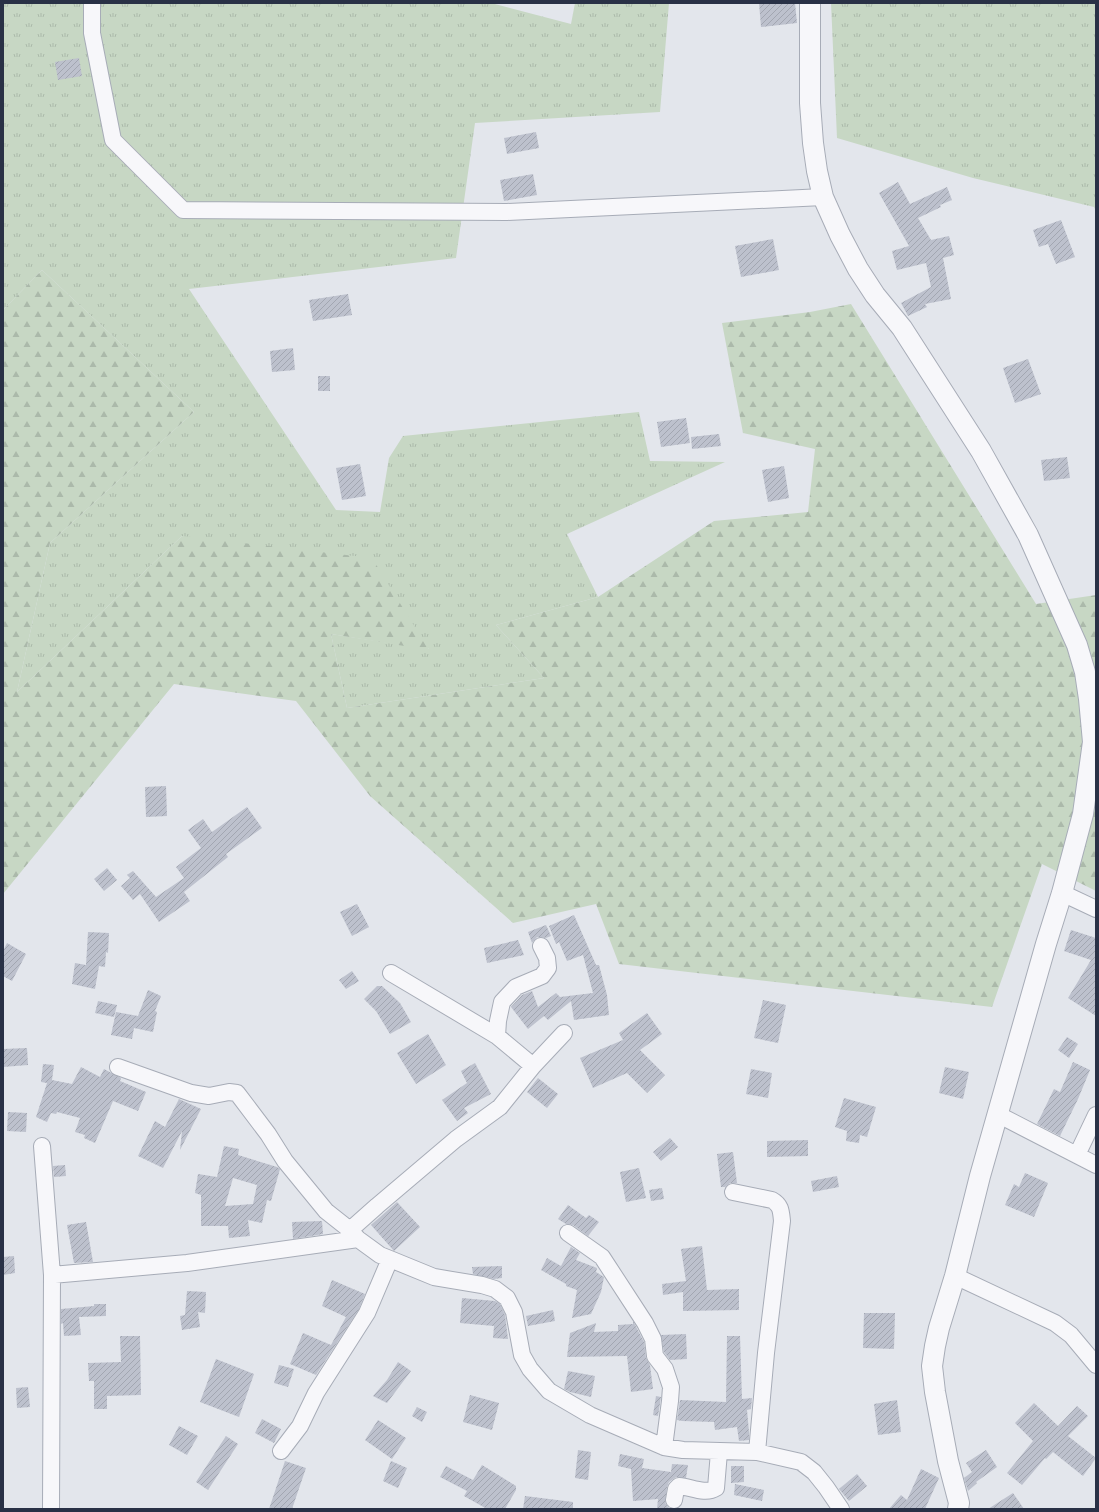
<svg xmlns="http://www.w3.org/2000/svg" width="1099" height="1512" font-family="'PT Sans',sans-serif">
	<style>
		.grass { fill: url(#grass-tufts) }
		.forest { fill: url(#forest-firs) }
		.building { fill: url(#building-hatch); fill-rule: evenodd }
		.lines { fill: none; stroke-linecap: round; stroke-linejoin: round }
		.minor-casing { stroke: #a7acb7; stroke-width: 18 }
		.tertiary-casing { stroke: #a7acb7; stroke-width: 22 }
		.minor { stroke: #f7f7fa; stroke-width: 16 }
		.tertiary { stroke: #f7f7fa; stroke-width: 20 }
	</style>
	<defs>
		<pattern id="grass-tufts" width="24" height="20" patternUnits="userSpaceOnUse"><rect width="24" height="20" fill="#c7d7c4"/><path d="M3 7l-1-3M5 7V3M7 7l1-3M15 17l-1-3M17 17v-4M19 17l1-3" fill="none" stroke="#abb9aa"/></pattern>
		<pattern id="forest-firs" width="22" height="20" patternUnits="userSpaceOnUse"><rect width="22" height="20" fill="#c7d7c4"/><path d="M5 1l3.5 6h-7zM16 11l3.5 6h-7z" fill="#abb9aa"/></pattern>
		<pattern id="building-hatch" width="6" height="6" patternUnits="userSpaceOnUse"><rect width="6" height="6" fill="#bdc1cd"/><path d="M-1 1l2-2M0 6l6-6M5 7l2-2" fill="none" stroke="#a2a6b1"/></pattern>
	</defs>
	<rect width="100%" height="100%" fill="#e3e6ec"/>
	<!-- grass -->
	<path class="grass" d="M3,3H491L571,24L575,3H669L660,112L475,123L456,258L189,289L336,510L380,512L389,458L403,436L639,412L650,461L725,462L567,534L598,597L496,625L544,678L347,708L331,634L429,649L182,536L17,692L50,543L194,412L42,270L3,310Z
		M831,3H1096V211L1094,207L973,178L837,138Z"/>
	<!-- forest -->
	<path class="forest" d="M42,270L194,412L50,543L17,692L182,536L372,558L429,650L331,634L347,708L544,678L496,625L598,597L714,521L808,512L815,449L743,433L722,323L810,312L851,304L1036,604L1096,595V891L1042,864L992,1007L619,964L596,904L513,923L370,796L296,701L174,684L3,894V310Z"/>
	<!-- building -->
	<path class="building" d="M759,3H795L797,23L761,27Z
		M79,58L82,76L58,80L55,62Z
		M536,132L539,148L507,154L504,138Z
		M533,174L537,195L504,201L500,180Z
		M898,182L910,204L947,187L952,200L940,205L941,207L918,218L931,240L949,236L954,255L943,258L951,299L925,304L927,307L908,316L901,303L931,287L926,263L897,270L892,251L909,246L879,193Z
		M1061,220L1075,257L1056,264L1048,244L1039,247L1033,230Z
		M773,239L779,270L741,277L735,246Z
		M348,294L352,315L313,321L309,300Z
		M293,348L295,370L272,372L270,351Z
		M1028,359L1041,394L1015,403L1003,368Z
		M318,376H330V391H318Z
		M686,418L690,443L661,447L657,422Z
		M719,434L721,446L692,449L691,437Z
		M1067,457L1070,478L1044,481L1041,460Z
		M360,464L366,496L342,500L336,468Z
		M784,466L789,498L768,502L762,470Z
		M166,786L167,816L146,817L145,787Z
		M247,807L262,828L226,854L228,857L184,892L190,901L159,922L140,894L133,900L121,886L130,878L127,875L133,871L156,897L184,878L176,867L201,848L188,830L203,819L212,832Z
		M107,868L117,880L104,891L94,879Z
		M357,904L369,927L352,936L340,912Z
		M574,915L596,965H599L607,995L609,1015L574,1020L571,1001L548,1020L544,1016L528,1029L511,1007L522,995L532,991L538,1007L556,993L560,997L593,993L583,955L567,961L559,942L556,944L549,926Z
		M546,925L551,936L546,938L542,937H537L532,943L528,932Z
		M1071,930L1096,938V1016L1068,998L1091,960L1064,951Z
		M88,932L109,933L108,953L106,952L105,967L99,966L95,989L72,984L75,963L86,965Z
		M518,940L524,955L487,963L484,948Z
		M7,943L26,954L12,981L3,976V951Z
		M352,971L359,981L346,989L339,980Z
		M377,986H382L400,1003L411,1022L390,1034L376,1011L364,999Z
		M148,990L161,996L155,1011L157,1012L153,1032L134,1028L132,1039L111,1035L116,1012L138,1016Z
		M763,1000L786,1005L778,1043L754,1038Z
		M98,1001L117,1005L114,1017L95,1013Z
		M647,1013L662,1034L640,1050L665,1075L647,1093L627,1073L593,1088L580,1058L623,1040L619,1033Z
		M428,1034L446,1065L416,1084L397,1053Z
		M1067,1037L1078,1044L1069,1058L1058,1050Z
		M27,1048L28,1065L3,1067V1049Z
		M1073,1062L1090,1070L1078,1099L1060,1136L1037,1124L1054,1089L1060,1092Z
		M475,1063L491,1094L464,1108L468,1113L457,1121L442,1100L467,1083L461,1071Z
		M43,1064L54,1065L52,1080L72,1084L81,1067L100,1077L104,1069L121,1078L120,1081L146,1092L138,1111L113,1101L95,1143L84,1138L85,1135L75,1132L80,1118L57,1112L56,1114L51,1113L47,1122L36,1117L47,1083L41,1082Z
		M945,1067L969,1072L963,1099L939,1093Z
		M751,1069L772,1073L768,1098L746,1094Z
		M538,1078L558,1094L547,1108L527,1092Z
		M844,1098L876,1107L867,1137L860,1135L859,1143L846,1141L847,1131L835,1127Z
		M179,1099L201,1109L180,1150L182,1131L163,1168L138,1156L155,1121L165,1127Z
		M8,1112L27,1113L26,1132L7,1131Z
		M670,1138L678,1147L661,1161L653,1152Z
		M808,1140V1156L767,1157V1141Z
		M224,1146L239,1149L238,1155L277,1167L280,1169L271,1201L267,1200L262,1223L248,1220L250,1236L229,1238L228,1226H201V1195L195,1193L198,1174L217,1177ZM233,1178L257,1185L253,1204L225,1206Z
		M733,1152L737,1183H730L725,1187H721L717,1154Z
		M65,1165L66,1176L54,1177L53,1166Z
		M639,1168L646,1198L626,1202L620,1172Z
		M1025,1173L1048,1183L1034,1217L1005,1205L1014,1184L1019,1187Z
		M837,1176L839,1187L813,1192L811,1181Z
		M662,1188L664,1199L651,1201L649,1190Z
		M397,1202L420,1227L394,1251L371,1225Z
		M568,1205L586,1218L589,1215L599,1222L588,1236L573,1225L566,1224L558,1219Z
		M322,1221L323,1234L293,1239L292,1222Z
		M86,1222L93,1262L74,1263L67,1225Z
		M702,1246L707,1290L739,1289V1310L683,1311V1292L663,1295L662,1284L686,1281L681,1249Z
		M571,1247L580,1253L576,1260L597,1268L596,1272L604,1277L601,1292L591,1314L572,1318L577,1290L566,1286V1284L541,1270L547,1258L561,1266Z
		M14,1256L15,1273L3,1275V1257Z
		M502,1266V1278L494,1279L473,1274L472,1267Z
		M332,1280L365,1294L359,1309L316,1375L290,1364L303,1333L331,1345L346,1317L322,1306Z
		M187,1291L206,1292L205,1313L198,1312L200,1327L182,1330L180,1316L185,1315Z
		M462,1298L495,1301L500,1304L505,1315L508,1339L493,1338L494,1326L460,1323Z
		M94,1304H106V1316L79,1317L81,1335L64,1336L63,1323L61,1324V1309L94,1306Z
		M553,1310L555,1321L528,1326L526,1316Z
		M864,1313H895L894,1349L863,1348Z
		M633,1321L644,1342L646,1358L650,1365L653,1389L631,1392L627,1356L567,1357L570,1333L596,1323L594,1332L618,1331V1325L633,1324Z
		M686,1334L687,1359L670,1360L664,1352L661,1335Z
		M120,1336H140L141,1395L107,1396V1409H94V1381H89L88,1363L121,1362Z
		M727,1336H740L742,1399L752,1398L751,1409L747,1410L749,1432V1440L739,1441L737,1427L715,1430L714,1422L682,1421L677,1420L680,1400L726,1402Z
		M216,1359L254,1374L239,1417L200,1402Z
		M398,1362L411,1371L387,1403L373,1396L387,1380Z
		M279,1365L294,1369L288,1387L274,1383Z
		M568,1371L595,1376L591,1397L570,1392L564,1389Z
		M28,1387L30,1407L17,1408L16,1388Z
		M470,1395L499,1403L492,1430L463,1422Z
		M656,1396L661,1397L658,1416L653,1415Z
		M897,1400L901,1432L878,1435L874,1404Z
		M1034,1403L1058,1426L1077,1406L1088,1416L1068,1436L1096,1458L1083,1476L1053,1452L1046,1459L1045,1458L1022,1485L1007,1473L1033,1441L1015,1423Z
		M417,1407L427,1412L422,1422L412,1416Z
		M262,1419L281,1429L274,1443L255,1433Z
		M378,1420L406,1438L392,1459L365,1440Z
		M179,1426L198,1436L187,1455L169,1445Z
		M226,1436L238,1444L208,1490L196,1482Z
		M578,1450L591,1452L588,1480L575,1478Z
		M986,1450L997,1467L976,1482L977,1483L968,1491L964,1478L972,1472L966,1463Z
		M620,1454L644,1459L642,1468L671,1472L672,1464L688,1465L686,1478L676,1477L669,1482L667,1487L665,1503L668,1507L671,1509H657L658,1499L633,1501L631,1469L618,1466Z
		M285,1461L306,1468L292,1509H269Z
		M391,1461L407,1468L398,1488L383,1481Z
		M482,1465L516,1486V1490L505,1509H487L464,1496L467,1491L440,1477L446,1466L473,1480Z
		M731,1466H744V1482L731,1483Z
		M921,1469L939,1478L925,1509H889L901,1495L907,1500Z
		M857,1474L867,1486L849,1501L839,1489Z
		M735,1484L764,1490L762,1501L734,1495Z
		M1013,1493L1024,1509H988Z
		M525,1496L573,1502V1509H523Z"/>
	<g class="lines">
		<defs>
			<path id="minor" d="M92,3V33L113,140L183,210L507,212L823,197
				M1062,893L1096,909
				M391,973L497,1036L533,1066
				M497,1036L498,1021L502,1002L516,987L542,976L548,968L547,958L541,946
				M118,1067L191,1093L209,1096L229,1092L237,1093L268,1134L285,1161L326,1211L350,1230L358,1239L380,1255L390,1259L434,1277L482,1285L495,1289L507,1298L514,1312L522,1355L530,1369L549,1391L590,1415L664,1447L683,1450L757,1452L801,1462L814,1472L826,1487L841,1509
				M997,1114L1096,1165
				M42,1146L52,1275L51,1509
				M1077,1155L1096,1115
				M733,1192L772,1200C781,1205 781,1211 782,1221L766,1353L757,1452
				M350,1230L377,1206L456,1139L500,1107L533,1066L564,1033
				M568,1233L602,1257L645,1323L653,1339L655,1356L665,1369L671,1387L670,1401L664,1447
				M52,1275L187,1263L358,1239
				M955,1276L1055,1323L1071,1335L1096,1365
				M281,1451L300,1426L316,1393L367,1313L390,1259
				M674,1500L676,1489L679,1486C691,1487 705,1495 716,1488L719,1452"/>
			<path id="tertiary" d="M810,3V103L813,143L817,171L823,197L840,235L858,269L875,295L902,328L981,451L1028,535L1077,645L1085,672L1089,699L1093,742L1083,814L1062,893L1046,944L980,1176L955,1276L939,1328L935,1346L932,1366L935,1392L948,1461L959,1503L958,1509"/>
		</defs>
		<!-- minor casing -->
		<use href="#minor" class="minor-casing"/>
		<!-- tertiary casing -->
		<use href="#tertiary" class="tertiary-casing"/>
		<!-- minor -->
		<use href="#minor" class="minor"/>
		<!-- tertiary -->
		<use href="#tertiary" class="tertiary"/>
	</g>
	<!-- border -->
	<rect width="1099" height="1512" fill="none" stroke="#293146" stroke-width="8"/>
</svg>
